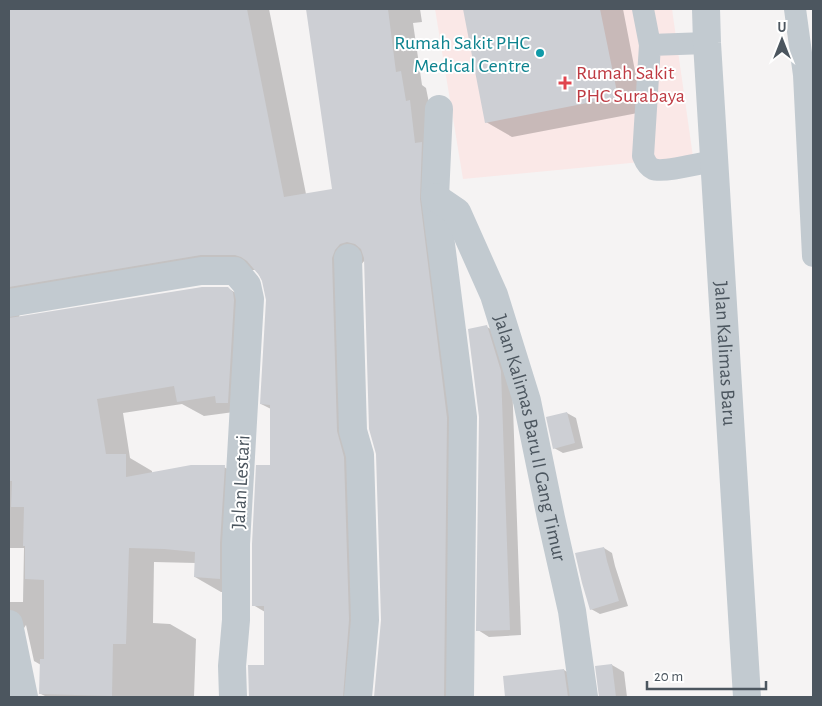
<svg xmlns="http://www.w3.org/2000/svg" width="822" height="706" font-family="'Alegreya Sans',sans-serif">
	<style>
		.medical { fill: #fae8e7 }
		.shadow { fill: #0003 }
		.building { fill: #cdcfd4 }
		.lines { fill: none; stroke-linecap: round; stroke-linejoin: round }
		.service { stroke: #c2cad0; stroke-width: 22 }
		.minor { stroke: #c2cad0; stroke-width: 28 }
		.tertiary { stroke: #c2cad0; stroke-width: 28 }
		.culture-dot { fill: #0f9aa8; stroke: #fff; stroke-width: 2 }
		.health-dot { fill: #e0444e; stroke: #fff; stroke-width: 2 }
		.labels { text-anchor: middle; stroke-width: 4; stroke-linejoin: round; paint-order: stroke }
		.culture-label { font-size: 20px; fill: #0d838f; stroke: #fff; text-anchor: end }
		.health-label { font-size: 20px; fill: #be3a42; stroke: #fff; text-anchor: start }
		.street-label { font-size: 20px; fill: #4c565f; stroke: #fff }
	</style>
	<rect width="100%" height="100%" fill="#f5f3f3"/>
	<!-- medical -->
	<path class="medical" d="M435,9H672L693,157L463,179Z"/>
	<!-- shadow -->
	<path class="shadow" d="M9,9H269L306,194L333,190L307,9H420L422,22L413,23L422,85L426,88L431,113L470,697H415L401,689V692L410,697H375L382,620L377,454L365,260L360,266L369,697H250L249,666H265V612L253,605L271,467V409L261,404L267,300L263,281L256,270H225L20,312L19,318L227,288L254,303L234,412L204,416L182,404L123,413L130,458L152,471V474L224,467L250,482L246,593L221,592L195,577L196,563L154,562L153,623L170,624L196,639L194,697H47L41,694V665L34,661L26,625L20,634L9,678V602H23L24,548H9Z
		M464,9H623L643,112L512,137L486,122Z
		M487,327L498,333L512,379L521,635L489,637L478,630Z
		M567,413L576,418L583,448L563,453L554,448Z
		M604,548L612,553L615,566L628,606L600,614L591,609Z
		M612,665L624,672L627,697H600Z
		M564,670L576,677L579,697H525L523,675Z"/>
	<!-- building -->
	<path class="building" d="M9,9H247L284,197L332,189L306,9H388L396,72L401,71L406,101L410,100L415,143L422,142L420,199L447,418L444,697H374L381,620L376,454L369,429L364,258L361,249L355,244L347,242L340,244L335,250L332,258L337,431L344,457L349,620L343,697H249L248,665H264V606H252V544L256,465H270V405L260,404L266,300L262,281L259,275L247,261L241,257L235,255H201L9,287Z
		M463,9H600L618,97L485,123Z
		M202,287H228L233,292L234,300L228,403H216L215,396L177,402L174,386L97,399L106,454H126V477L191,465H225L220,543V579L194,577L195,552L164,549L129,548L126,644H113L112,696L39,694L40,659H44V580L25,579V546H23L24,507H11L12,481H9V318Z
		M487,325L501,371L510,630L476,631L479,417L468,329Z
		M567,412L575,443L553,449L546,417Z
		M604,547L607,561L619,601L590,610L582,583L575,553Z
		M612,664L616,697H599L595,666Z
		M564,669L568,697H505L503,676Z"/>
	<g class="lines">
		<!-- service -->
		<path class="service" d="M643,9L650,45L643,156C645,161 648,167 653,169C663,173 702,163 714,161
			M795,9L804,75L813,256
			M650,45L707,43"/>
		<!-- minor -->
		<g class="minor">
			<path d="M439,109L435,197L463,417L460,697"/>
			<path id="s1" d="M435,197L457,212L494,295L527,401L551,518L572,611L584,697"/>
			<path d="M348,258L353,431L360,455L365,620L358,697"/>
			<path d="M9,303L201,271H235L247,285L250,299L236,544V620L232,666L233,697"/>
			<path d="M9,624L24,697"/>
		</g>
		<!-- tertiary -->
		<path class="tertiary" id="s2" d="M706,9L707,43L747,697"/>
	</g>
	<!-- markers -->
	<circle class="culture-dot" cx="540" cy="53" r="5"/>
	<path class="health-dot" d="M562.5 75.5h5v5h5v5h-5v5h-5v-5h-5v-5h5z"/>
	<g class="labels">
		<!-- culture labels -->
		<g class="culture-label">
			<text x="530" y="49">Rumah Sakit PHC<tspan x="530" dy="23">Medical Centre</tspan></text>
		</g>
		<!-- health labels -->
		<g class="health-label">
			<text x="576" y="79">Rumah Sakit<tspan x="576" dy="23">PHC Surabaya</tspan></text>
		</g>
		<!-- street labels -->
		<g class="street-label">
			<text dy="7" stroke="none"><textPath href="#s2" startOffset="345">Jalan Kalimas Baru</textPath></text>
			<text dy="7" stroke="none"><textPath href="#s1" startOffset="265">Jalan Kalimas Baru II Gang Timur</textPath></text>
			<text transform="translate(240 482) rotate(-87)" y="7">Jalan Lestari</text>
		</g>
	</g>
	<!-- border -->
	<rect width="822" height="706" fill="none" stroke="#4c565f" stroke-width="20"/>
	<!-- north arrow -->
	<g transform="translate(782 40)" stroke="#ffffff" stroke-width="4" paint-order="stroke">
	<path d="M0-4L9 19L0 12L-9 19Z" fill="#4c565f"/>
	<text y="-8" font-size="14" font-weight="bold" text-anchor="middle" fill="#4c565f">U</text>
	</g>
	<!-- scale -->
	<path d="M647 681v8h119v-8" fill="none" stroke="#4c565f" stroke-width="2.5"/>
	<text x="654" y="681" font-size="15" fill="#4c565f" stroke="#ffffff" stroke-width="4" paint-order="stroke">20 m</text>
</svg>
